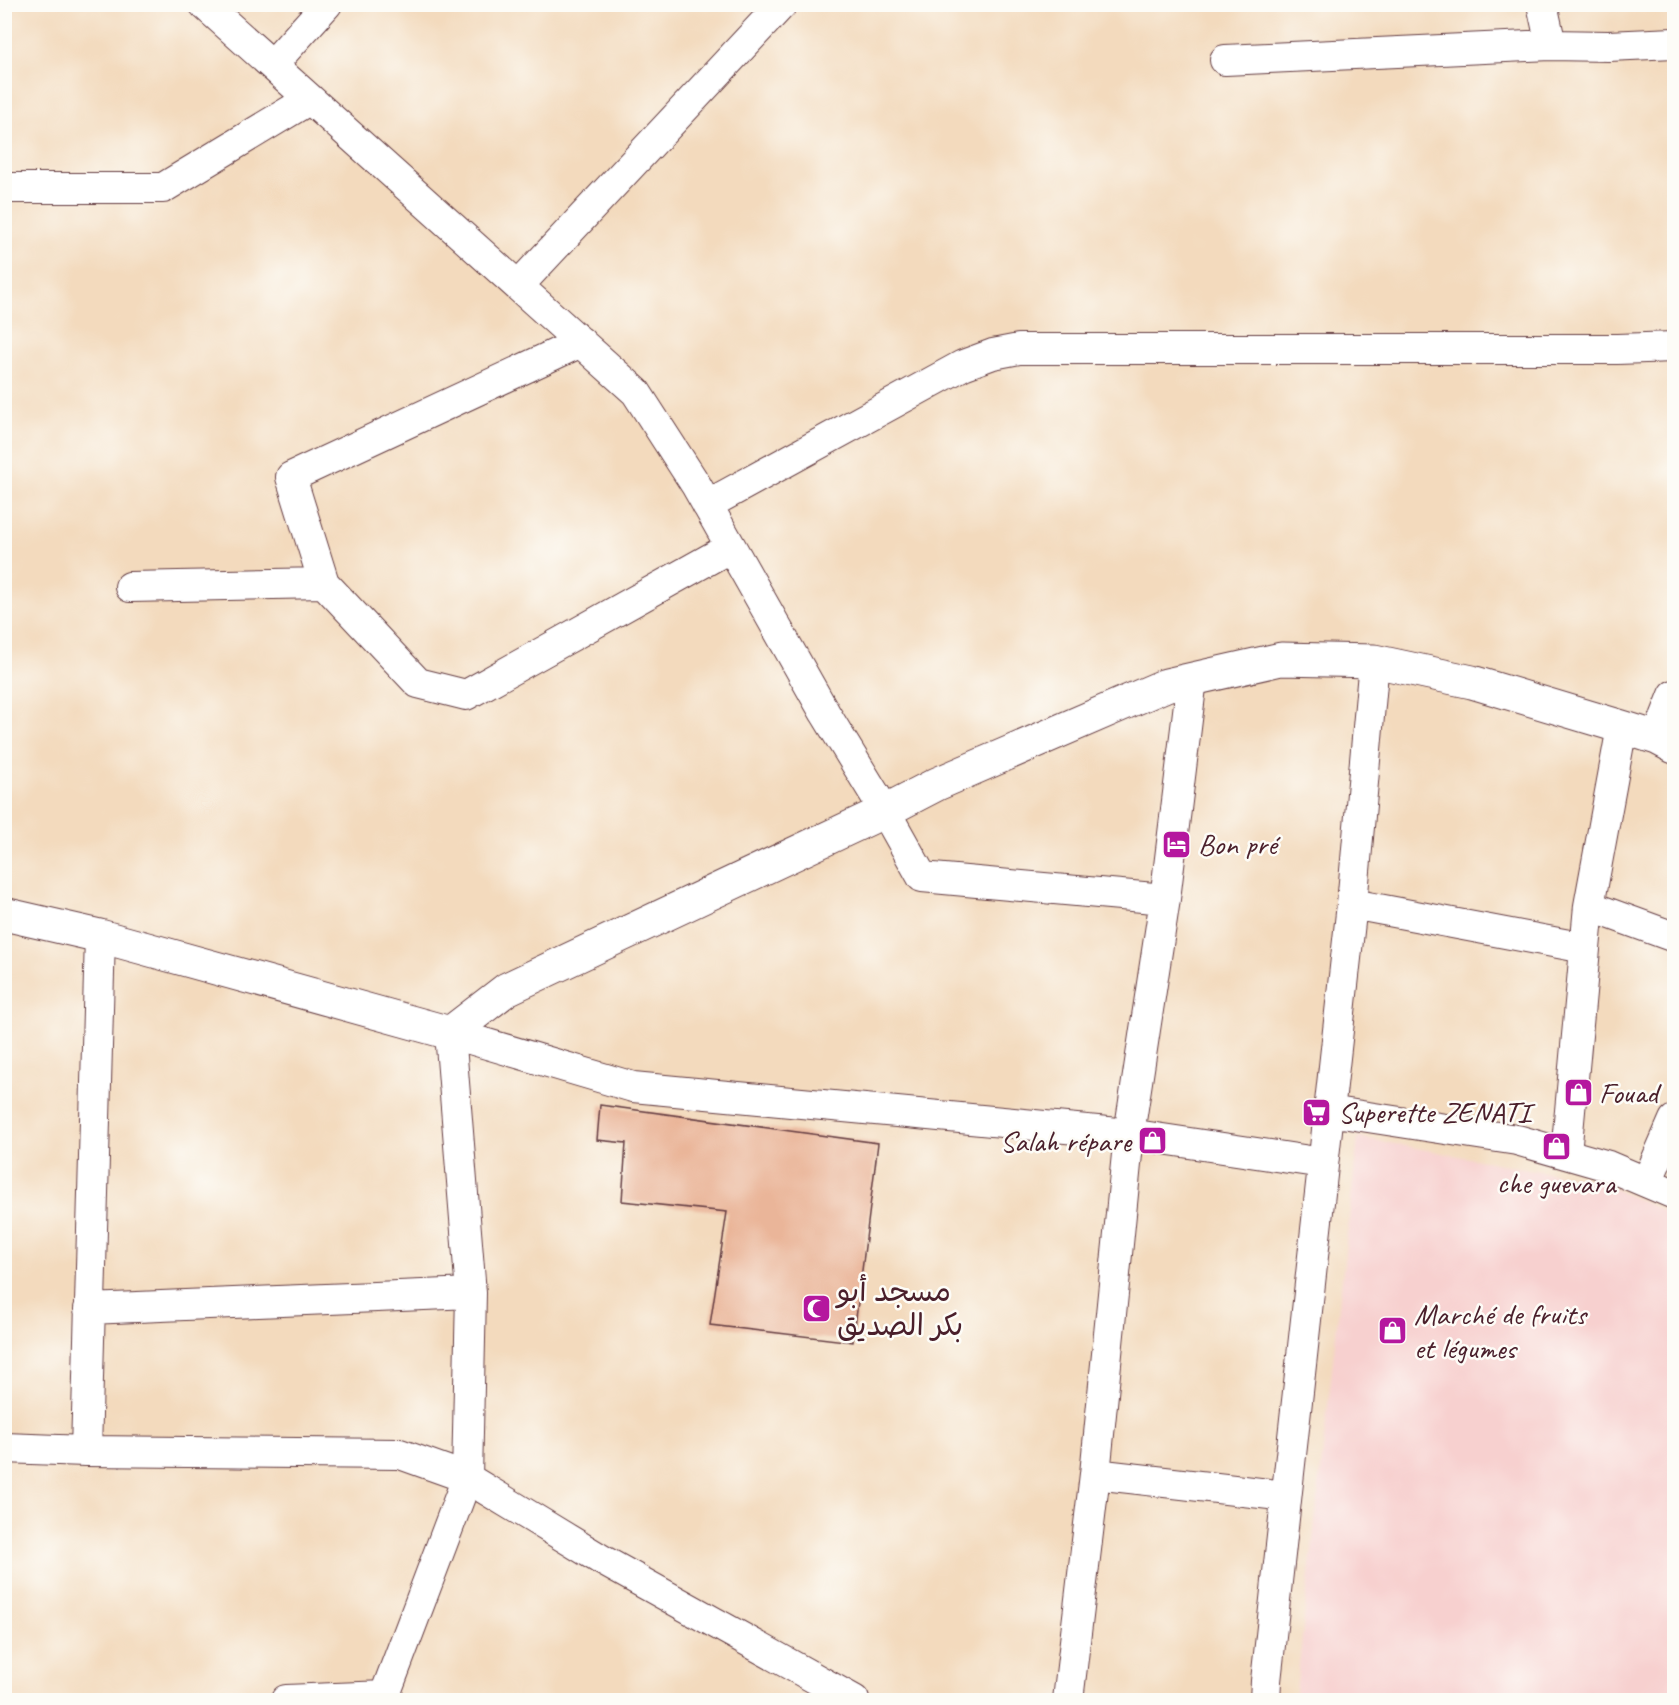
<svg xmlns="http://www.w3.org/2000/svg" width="1679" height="1705" font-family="Caveat,'Playpen Sans Arabic',sans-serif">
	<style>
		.built { fill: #f7d0cf }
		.building { fill: #eab599 }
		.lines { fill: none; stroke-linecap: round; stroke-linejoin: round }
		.minor-casing { stroke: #633b41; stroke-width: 32 }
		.tertiary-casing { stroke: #633b41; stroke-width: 35 }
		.minor { stroke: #fff; stroke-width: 30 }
		.tertiary { stroke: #fff; stroke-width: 33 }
		.labels { text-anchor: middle; stroke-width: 5; stroke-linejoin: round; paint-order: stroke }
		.poi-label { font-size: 30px; fill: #4a1f2b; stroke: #fdfcf7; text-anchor: start }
	</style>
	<rect width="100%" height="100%" fill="#fdfcf7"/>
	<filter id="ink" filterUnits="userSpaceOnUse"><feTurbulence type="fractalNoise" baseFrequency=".0167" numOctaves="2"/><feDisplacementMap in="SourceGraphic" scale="12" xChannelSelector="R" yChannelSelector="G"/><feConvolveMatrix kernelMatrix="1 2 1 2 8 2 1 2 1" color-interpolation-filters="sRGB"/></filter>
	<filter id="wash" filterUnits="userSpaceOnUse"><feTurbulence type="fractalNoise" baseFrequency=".008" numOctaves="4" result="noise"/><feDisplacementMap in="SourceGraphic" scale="24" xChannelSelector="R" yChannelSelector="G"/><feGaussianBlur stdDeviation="1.35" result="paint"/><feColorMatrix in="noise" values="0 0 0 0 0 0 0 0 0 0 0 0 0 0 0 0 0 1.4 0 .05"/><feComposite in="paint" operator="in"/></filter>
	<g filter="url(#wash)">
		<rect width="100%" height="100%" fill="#f3dabd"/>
		<!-- built -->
		<path class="built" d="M1358,1137L1602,1183L1674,1216V1700H1295Z"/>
		<g id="blocks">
			<!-- building -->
			<path class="building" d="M600,1105L878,1143L853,1342L710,1325L727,1212L622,1201L626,1143L597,1140Z"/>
		</g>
	</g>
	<g filter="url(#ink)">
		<use href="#blocks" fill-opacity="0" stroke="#633b41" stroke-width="1.5"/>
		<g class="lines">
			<defs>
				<path id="minor" d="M204,4L636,392L696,485L825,713L885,811L922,877L1165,899
					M1542,4L1551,45
					M1225,60L1551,45L1608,46L1674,43
					M272,65L327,4
					M4,188H163L310,99
					M518,286L782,4
					M707,505L963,365L993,354L1019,349H1617L1674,347
					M324,583L291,477L581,342
					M130,587L324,583L418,683L466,695L731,547
					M1657,738L1674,695
					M1352,904L1585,948
					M1589,906L1674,937
					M1329,1111L1517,1140L1608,1166L1674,1194
					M1566,1154L1589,906L1622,727
					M1647,1182L1674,1120
					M89,1309L471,1293
					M4,1448L86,1451L400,1454L467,1478L383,1700
					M86,1451L100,936
					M1095,1474L1286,1496
					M286,1700L385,1696
					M854,1700L602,1560L467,1478L471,1293L450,1033L633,1087L1129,1134L1323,1163
					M1068,1700L1095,1474L1129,1134L1165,899L1192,679
					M1265,1700L1266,1681L1352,904L1374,661"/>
				<path id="tertiary" d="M4,914L100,936L450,1033L507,989L885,811L937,784L1166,685L1281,659L1374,661L1472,682L1622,727L1657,738L1674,747"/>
			</defs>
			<!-- minor casing -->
			<use href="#minor" class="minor-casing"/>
			<!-- tertiary casing -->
			<use href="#tertiary" class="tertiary-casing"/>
			<!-- minor -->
			<use href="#minor" class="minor"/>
			<!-- tertiary -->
			<use href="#tertiary" class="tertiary"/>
		</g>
	</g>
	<!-- icons -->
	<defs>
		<symbol id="hotel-square" viewBox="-11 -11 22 22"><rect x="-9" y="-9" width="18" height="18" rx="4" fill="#b5179e" stroke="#fdfcf7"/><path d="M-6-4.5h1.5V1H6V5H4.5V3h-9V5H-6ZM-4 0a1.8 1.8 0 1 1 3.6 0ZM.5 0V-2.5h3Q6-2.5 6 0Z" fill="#fff"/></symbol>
		<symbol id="shop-square" viewBox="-11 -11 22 22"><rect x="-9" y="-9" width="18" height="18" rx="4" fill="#b5179e" stroke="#fdfcf7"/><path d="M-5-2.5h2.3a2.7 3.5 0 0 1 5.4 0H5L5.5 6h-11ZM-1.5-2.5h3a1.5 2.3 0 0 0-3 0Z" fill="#fff"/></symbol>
		<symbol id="supermarket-square" viewBox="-11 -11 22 22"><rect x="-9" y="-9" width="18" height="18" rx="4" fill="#b5179e" stroke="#fdfcf7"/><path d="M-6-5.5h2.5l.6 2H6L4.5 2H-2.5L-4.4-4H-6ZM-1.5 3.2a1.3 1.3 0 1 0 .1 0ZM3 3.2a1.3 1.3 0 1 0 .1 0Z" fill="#fff"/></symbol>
		<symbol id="mosque-square" viewBox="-11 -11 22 22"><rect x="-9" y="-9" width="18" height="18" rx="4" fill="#b5179e" stroke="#fdfcf7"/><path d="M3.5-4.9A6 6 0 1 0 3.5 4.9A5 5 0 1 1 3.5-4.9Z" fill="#fff"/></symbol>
	</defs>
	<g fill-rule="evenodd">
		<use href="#hotel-square" x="1160" y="828" width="33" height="33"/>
		<use href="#shop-square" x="1562" y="1076" width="33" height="33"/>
		<use href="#supermarket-square" x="1300" y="1096" width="33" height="33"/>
		<use href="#shop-square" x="1136" y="1124" width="33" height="33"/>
		<use href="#shop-square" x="1540" y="1130" width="33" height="33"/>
		<use href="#mosque-square" x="800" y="1292" width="33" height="33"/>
		<use href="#shop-square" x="1376" y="1314" width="33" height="33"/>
	</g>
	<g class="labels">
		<!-- poi labels -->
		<g class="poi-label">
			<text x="1198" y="854">Bon pré</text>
			<text x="1599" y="1103">Fouad</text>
			<text x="1338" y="1122">Superette ZENATI</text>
			<text x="1131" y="1151" text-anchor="end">Salah répare</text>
			<text x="1556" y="1193" text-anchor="middle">che guevara</text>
			<text x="837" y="1301">مسجد أبو<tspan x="837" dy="34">بكر الصديق</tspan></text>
			<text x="1414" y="1324">Marché de fruits<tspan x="1414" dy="34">et légumes</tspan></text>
		</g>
	</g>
	<!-- margin -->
	<rect width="1679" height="1705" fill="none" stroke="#fdfcf7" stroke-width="24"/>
</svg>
